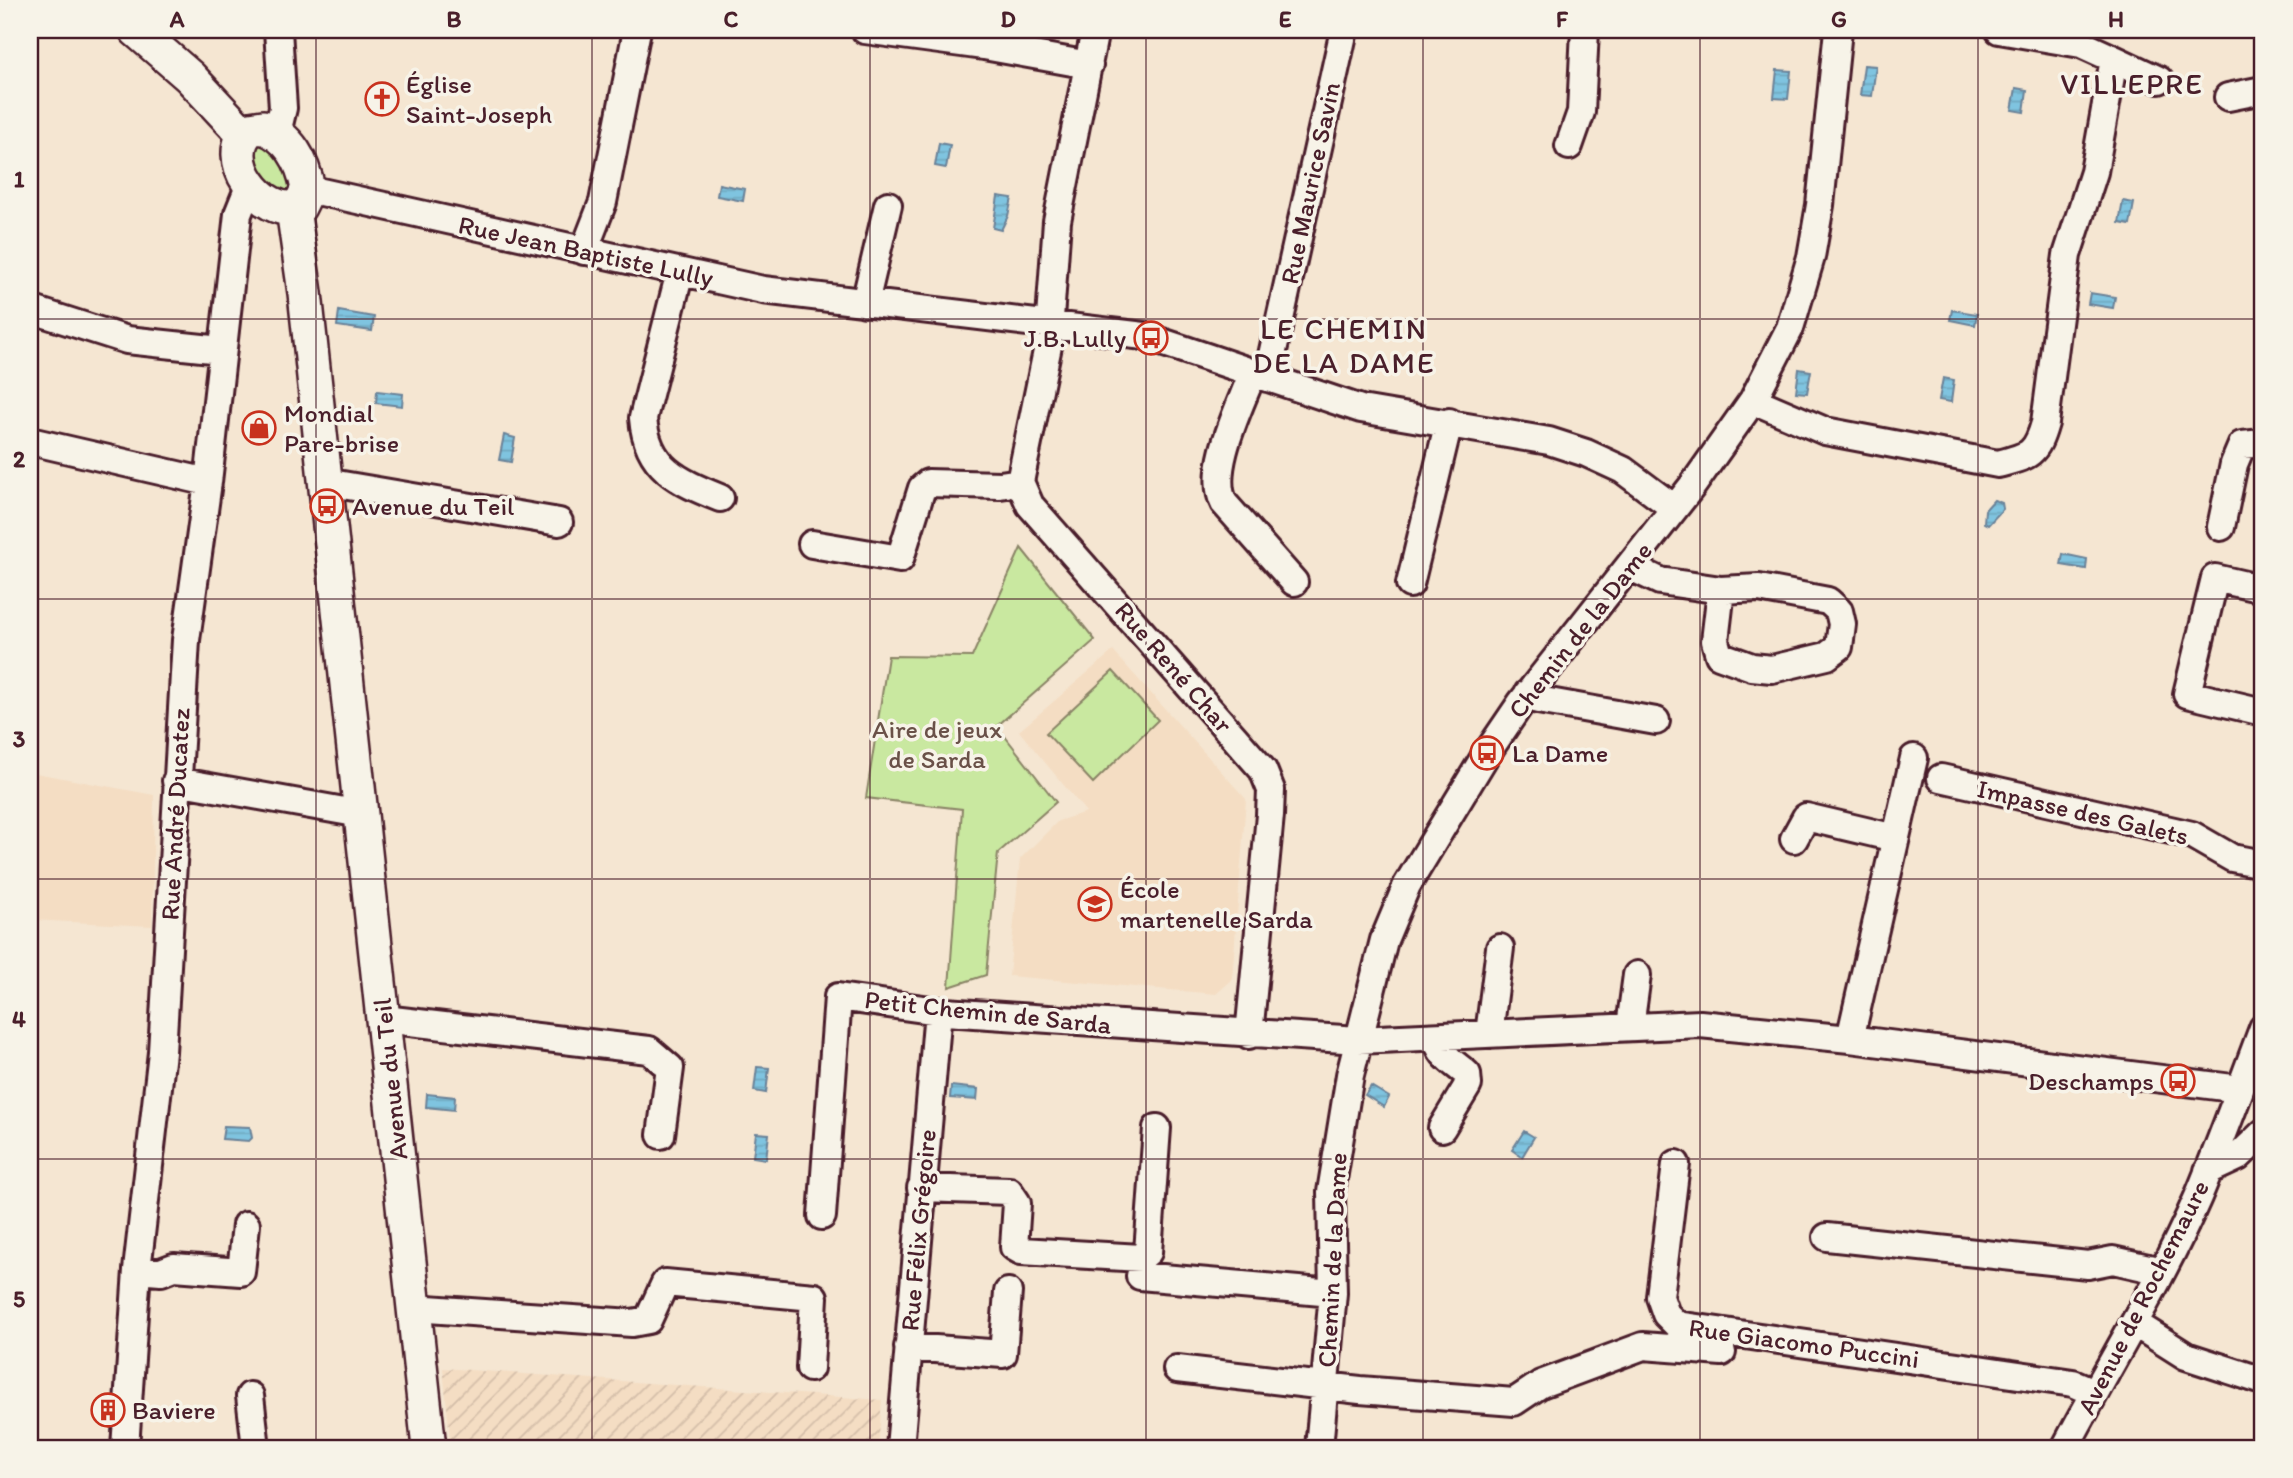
<svg xmlns="http://www.w3.org/2000/svg" width="2293" height="1478" font-family="Itim,sans-serif">
	<style>
		.built { fill: #f4ddc3 }
		.industrial { fill: url(#industrial-furrows) }
		.green { fill: #c9e8a0; stroke: #8a8466; stroke-width: 2 }
		.water { fill: url(#water-rules); stroke: #6a8298; stroke-width: 2 }
		.lines { fill: none; stroke-linecap: round; stroke-linejoin: round }
		.minor-casing { stroke: #4a1f2b; stroke-width: 32 }
		.major-casing { stroke: #4a1f2b; stroke-width: 38 }
		.minor { stroke: #f7f3e8; stroke-width: 26 }
		.major { stroke: #f7f3e8; stroke-width: 33 }
		.grid { fill: none; stroke: #4a1f2b; stroke-width: 2; stroke-opacity: 0.55 }
		.labels { text-anchor: middle; stroke-width: 7; stroke-linejoin: round; paint-order: stroke }
		.poi-label { font-size: 26px; fill: #4a1f2b; stroke: #f7f3e8; text-anchor: start }
		.street-label { font-size: 26px; fill: #4a1f2b; stroke: #f7f3e8 }
		.park-label { font-size: 26px; fill: #6a5148; stroke: #f7f3e8 }
		.quarter-label { font-size: 30px; letter-spacing: 2px; fill: #4a1f2b; stroke: #f7f3e8 }
		.neatline { fill: none; stroke: #4a1f2b; stroke-width: 2.5 }
		.grid-label { font-size: 23px; text-anchor: middle; font-weight: bold; fill: #4a1f2b }
	</style>
	<defs>
		<pattern id="industrial-furrows" width="10" height="10" patternUnits="userSpaceOnUse" patternTransform="scale(1.75)"><rect width="10" height="10" fill="#f4ddc3"/><path d="M-1 1l2-2M0 10L10 0M9 11l2-2" fill="none" stroke="#d3bda8"/></pattern>
		<pattern id="water-rules" width="6" height="5" patternUnits="userSpaceOnUse" patternTransform="scale(1.75)"><rect width="6" height="5" fill="#7fc4e0"/><path d="M0 2.5h6" fill="none" stroke="#6fa8c0"/></pattern>
	</defs>
	<rect width="100%" height="100%" fill="#f5e6d2"/>
	<filter id="ink" filterUnits="userSpaceOnUse"><feTurbulence type="fractalNoise" baseFrequency=".0143" numOctaves="2"/><feDisplacementMap in="SourceGraphic" scale="14" xChannelSelector="R" yChannelSelector="G"/><feConvolveMatrix kernelMatrix="1 2 1 2 8 2 1 2 1" color-interpolation-filters="sRGB"/></filter>
	<g filter="url(#ink)">
		<!-- built -->
		<path class="built" d="M1113,651L1246,799L1232,980L1216,994L1009,976L1020,859L1058,821L1086,812L1019,731Z
			M30,772L154,795L152,926L30,920Z"/>
		<!-- industrial -->
		<path class="industrial" d="M443,1368L882,1400L878,1448H451Z"/>
		<!-- green -->
		<path class="green" d="M263,141L297,177L286,201L249,158V150Z
			M1021,548L1095,640L997,726L1056,802L998,853L986,975L949,987L962,809L866,798L888,656L972,657Z
			M1113,671L1158,720L1093,783L1046,733Z"/>
		<!-- water -->
		<path class="water" d="M1864,65L1876,66L1872,96L1860,95Z
			M1777,70L1791,71L1788,99L1774,98Z
			M2016,88L2027,90L2024,112L2012,110Z
			M939,143L950,145L946,168L935,166Z
			M719,184L745,189L743,201L717,196Z
			M998,196L1012,198L1008,216L1001,230L993,228Z
			M2123,201L2134,203L2130,225L2119,223Z
			M2090,293L2115,297L2113,308L2088,304Z
			M1952,310L1977,314L1975,325L1950,320Z
			M339,311L374,317L372,331L337,326Z
			M1799,369L1811,371L1807,393L1796,392Z
			M1943,378L1954,380L1951,402L1939,400Z
			M377,391L403,394L402,406L376,403Z
			M504,435L515,438L511,462L499,460Z
			M1994,500L2002,503L2003,509L1988,525L1984,523L1985,510Z
			M2063,554L2087,559L2086,569L2061,565Z
			M757,1067L769,1068L766,1093L754,1091Z
			M951,1086L978,1089L977,1100L950,1098Z
			M1371,1086L1389,1097L1384,1107L1365,1095Z
			M427,1094L455,1097L454,1110L426,1107Z
			M224,1126L250,1127L252,1138L249,1141L222,1139Z
			M1524,1131L1534,1137L1522,1157L1512,1150Z
			M756,1133L769,1134L766,1159L753,1157Z"/>
		<g class="lines">
			<defs>
				<path id="minor" d="M865,30L984,46L1089,65
					M1095,30L1057,221L1048,346L1020,482L1030,505L1263,770L1271,790L1270,815L1249,1035
					M2114,59L2159,80
					M2228,97L2263,90
					M277,133L283,108L278,30
					M1569,146L1581,112L1585,30
					M308,189L763,290L1144,336L1361,409L1549,441L1586,453L1623,470L1674,508
					M584,251L603,202L637,30
					M680,272L643,418C647,468 678,481 720,498
					M865,303L888,205
					M30,309L127,340L221,350
					M1253,372C1241,405 1207,470 1224,503L1294,582
					M1267,378L1344,30
					M1753,400L1825,431L1998,464C2029,456 2036,455 2045,423L2067,255L2094,172L2114,59L2081,44L1999,30
					M30,441L208,482
					M325,482L559,522
					M2221,527L2234,464L2242,445L2263,443
					M812,544L900,559L922,488L928,483L1000,485L1020,482
					M1631,567L1660,581L1721,590L1715,641L1719,655L1752,667L1772,669L1827,656L1839,647L1842,624L1839,611L1828,601L1759,588L1721,590
					M1410,584L1449,422
					M2263,589L2215,578L2187,694L2263,712
					M1528,693L1538,700L1656,721
					M1941,778L2192,835L2232,858L2263,864
					M176,781L361,814
					M1794,839L1806,817L1895,838
					M384,1019L649,1050L670,1068L661,1135
					M1630,1027L1637,975
					M1489,1034L1500,948
					M1439,1037C1435,1053 1456,1064 1467,1074L1468,1085L1442,1128
					M1850,1039L1914,758
					M1676,1164L1660,1297L1666,1314L1677,1325L2073,1383L2094,1392
					M2208,1171L2238,1157L2263,1133
					M921,1188L1009,1191L1017,1203L1014,1247L1021,1251L1141,1258L1148,1252L1157,1128
					M822,1216L838,997L945,1012L1358,1040L1700,1024L1850,1039L2240,1089
					M1827,1237L2088,1265L2113,1260L2162,1271
					M137,1270L161,1272L174,1267L241,1272L246,1225
					M1140,1276L1333,1293
					M413,1308L632,1323L648,1320L665,1283L814,1297L810,1368
					M2134,1323L2186,1356L2263,1381
					M908,1347L1003,1354L1008,1292
					M1177,1369L1360,1390L1514,1402L1541,1384L1643,1346L1722,1352
					M250,1396L256,1448
					M125,1448L137,1270L162,1052L186,640L208,482L238,214L246,194L254,187
					M900,1448L938,1011
					M1319,1448L1333,1293L1331,1192L1350,1075L1384,940L1407,885L1487,753L1521,703L1693,485L1753,400L1790,328L1811,257L1820,205L1838,30
					M2065,1448C2109,1364 2160,1284 2198,1197C2221,1142 2242,1084 2263,1028"/>
				<path id="major" d="M136,30L190,77L244,135
					M263,127C290,137 303,162 308,189L299,207C262,218 218,157 250,129Z
					M293,209L305,293L429,1448"/>
			</defs>
			<!-- minor casing -->
			<use href="#minor" class="minor-casing"/>
			<!-- major casing -->
			<use href="#major" class="major-casing"/>
			<!-- minor -->
			<use href="#minor" class="minor"/>
			<!-- major -->
			<use href="#major" class="major"/>
		</g>
	</g>
	<!-- grid -->
	<path class="grid" d="M316,30V1448M592,30V1448M870,30V1448M1146,30V1448M1423,30V1448M1700,30V1448M1978,30V1448M30,319H2263M30,599H2263M30,879H2263M30,1159H2263"/>
	<!-- icons -->
	<defs>
		<symbol id="church-ring" viewBox="-11 -11 22 22"><circle r="9.5" fill="#f7f3e8" stroke="#c8321e" stroke-width="1.5"/><path d="M-1.2-6h2.4v3.5h3.3v2.4h-3.3V6h-2.4V-.1h-3.3v-2.4h3.3Z" fill="#c8321e"/></symbol>
		<symbol id="bus-ring" viewBox="-11 -11 22 22"><circle r="9.5" fill="#f7f3e8" stroke="#c8321e" stroke-width="1.5"/><path d="M-5-6H5V4H4V6H2V4H-2V6H-4V4H-5ZM-3.5-4V0h7V-4ZM-3.5 1.2v1.5H-2V1.2ZM2 1.2v1.5H3.5V1.2Z" fill="#c8321e"/></symbol>
		<symbol id="shop-ring" viewBox="-11 -11 22 22"><circle r="9.5" fill="#f7f3e8" stroke="#c8321e" stroke-width="1.5"/><path d="M-5-2.5h2.3a2.7 3.5 0 0 1 5.4 0H5L5.5 6h-11ZM-1.5-2.5h3a1.5 2.3 0 0 0-3 0Z" fill="#c8321e"/></symbol>
		<symbol id="school-ring" viewBox="-11 -11 22 22"><circle r="9.5" fill="#f7f3e8" stroke="#c8321e" stroke-width="1.5"/><path d="M0-5L7-2L0 1L-7-2ZM-4 1L0 2.5L4 1V4Q0 6-4 4Z" fill="#c8321e"/></symbol>
		<symbol id="building-ring" viewBox="-11 -11 22 22"><circle r="9.5" fill="#f7f3e8" stroke="#c8321e" stroke-width="1.5"/><path d="M-4-6H4V6H1V3H-1V6H-4ZM-2.5-4.3h1.7v1.8h-1.7ZM.8-4.3h1.7v1.8H.8ZM-2.5-1h1.7V.8h-1.7ZM.8-1h1.7V.8H.8Z" fill="#c8321e"/></symbol>
	</defs>
	<g fill-rule="evenodd">
		<use href="#church-ring" x="363" y="80" width="38" height="38"/>
		<use href="#bus-ring" x="1132" y="319" width="38" height="38"/>
		<use href="#shop-ring" x="240" y="409" width="38" height="38"/>
		<use href="#bus-ring" x="308" y="487" width="38" height="38"/>
		<use href="#bus-ring" x="1468" y="734" width="38" height="38"/>
		<use href="#school-ring" x="1076" y="885" width="38" height="38"/>
		<use href="#bus-ring" x="2159" y="1062" width="38" height="38"/>
		<use href="#building-ring" x="89" y="1391" width="38" height="38"/>
	</g>
	<g class="labels">
		<!-- poi labels -->
		<g class="poi-label">
			<text x="406" y="93">Église<tspan x="406" dy="30">Saint-Joseph</tspan></text>
			<text x="1126" y="347" text-anchor="end">J.B. Lully</text>
			<text x="284" y="422">Mondial<tspan x="284" dy="30">Pare-brise</tspan></text>
			<text x="352" y="515">Avenue du Teil</text>
			<text x="1512" y="762">La Dame</text>
			<text x="1120" y="898">École<tspan x="1120" dy="30">martenelle Sarda</tspan></text>
			<text x="2154" y="1090" text-anchor="end">Deschamps</text>
			<text x="132" y="1419">Baviere</text>
		</g>
		<!-- street labels -->
		<g class="street-label">
			<text transform="translate(1310 183) rotate(-78)" y="9">Rue Maurice Savin</text>
			<text transform="translate(586 251) rotate(12)" y="9">Rue Jean Baptiste Lully</text>
			<text transform="translate(1580 630) rotate(-52)" y="9">Chemin de la Dame</text>
			<text transform="translate(1174 667) rotate(49)" y="9">Rue René Char</text>
			<text transform="translate(2083 812) rotate(13)" y="9">Impasse des Galets</text>
			<text transform="translate(175 814) rotate(-87)" y="9">Rue André Ducatez</text>
			<text transform="translate(988 1012) rotate(6)" y="9">Petit Chemin de Sarda</text>
			<text transform="translate(390 1079) rotate(-96)" y="9">Avenue du Teil</text>
			<text transform="translate(918 1230) rotate(-85)" y="9">Rue Félix Grégoire</text>
			<text transform="translate(1332 1260) rotate(-87)" y="9">Chemin de la Dame</text>
			<text transform="translate(2143 1297) rotate(-63)" y="9">Avenue de Rochemaure</text>
			<text transform="translate(1804 1343) rotate(8)" y="9">Rue Giacomo Puccini</text>
		</g>
		<!-- park labels -->
		<g class="park-label">
			<text x="937" y="738">Aire de jeux<tspan x="937" dy="30">de Sarda</tspan></text>
		</g>
		<!-- quarter labels -->
		<g class="quarter-label">
			<text x="2132" y="94">VILLEPRE</text>
			<text x="1344" y="339">LE CHEMIN<tspan x="1344" dy="34">DE LA DAME</tspan></text>
		</g>
	</g>
	<!-- margin -->
	<rect width="2293" height="1478" fill="none" stroke="#f7f3e8" stroke-width="77"/>
	<rect x="38" y="38" width="2216" height="1402" class="neatline"/>
	<g class="grid-label">
		<text x="177" y="27">A</text>
		<text x="454" y="27">B</text>
		<text x="731" y="27">C</text>
		<text x="1008" y="27">D</text>
		<text x="1285" y="27">E</text>
		<text x="1562" y="27">F</text>
		<text x="1839" y="27">G</text>
		<text x="2116" y="27">H</text>
		<text x="19" y="187">1</text>
		<text x="19" y="467">2</text>
		<text x="19" y="747">3</text>
		<text x="19" y="1027">4</text>
		<text x="19" y="1307">5</text>
	</g>
</svg>
